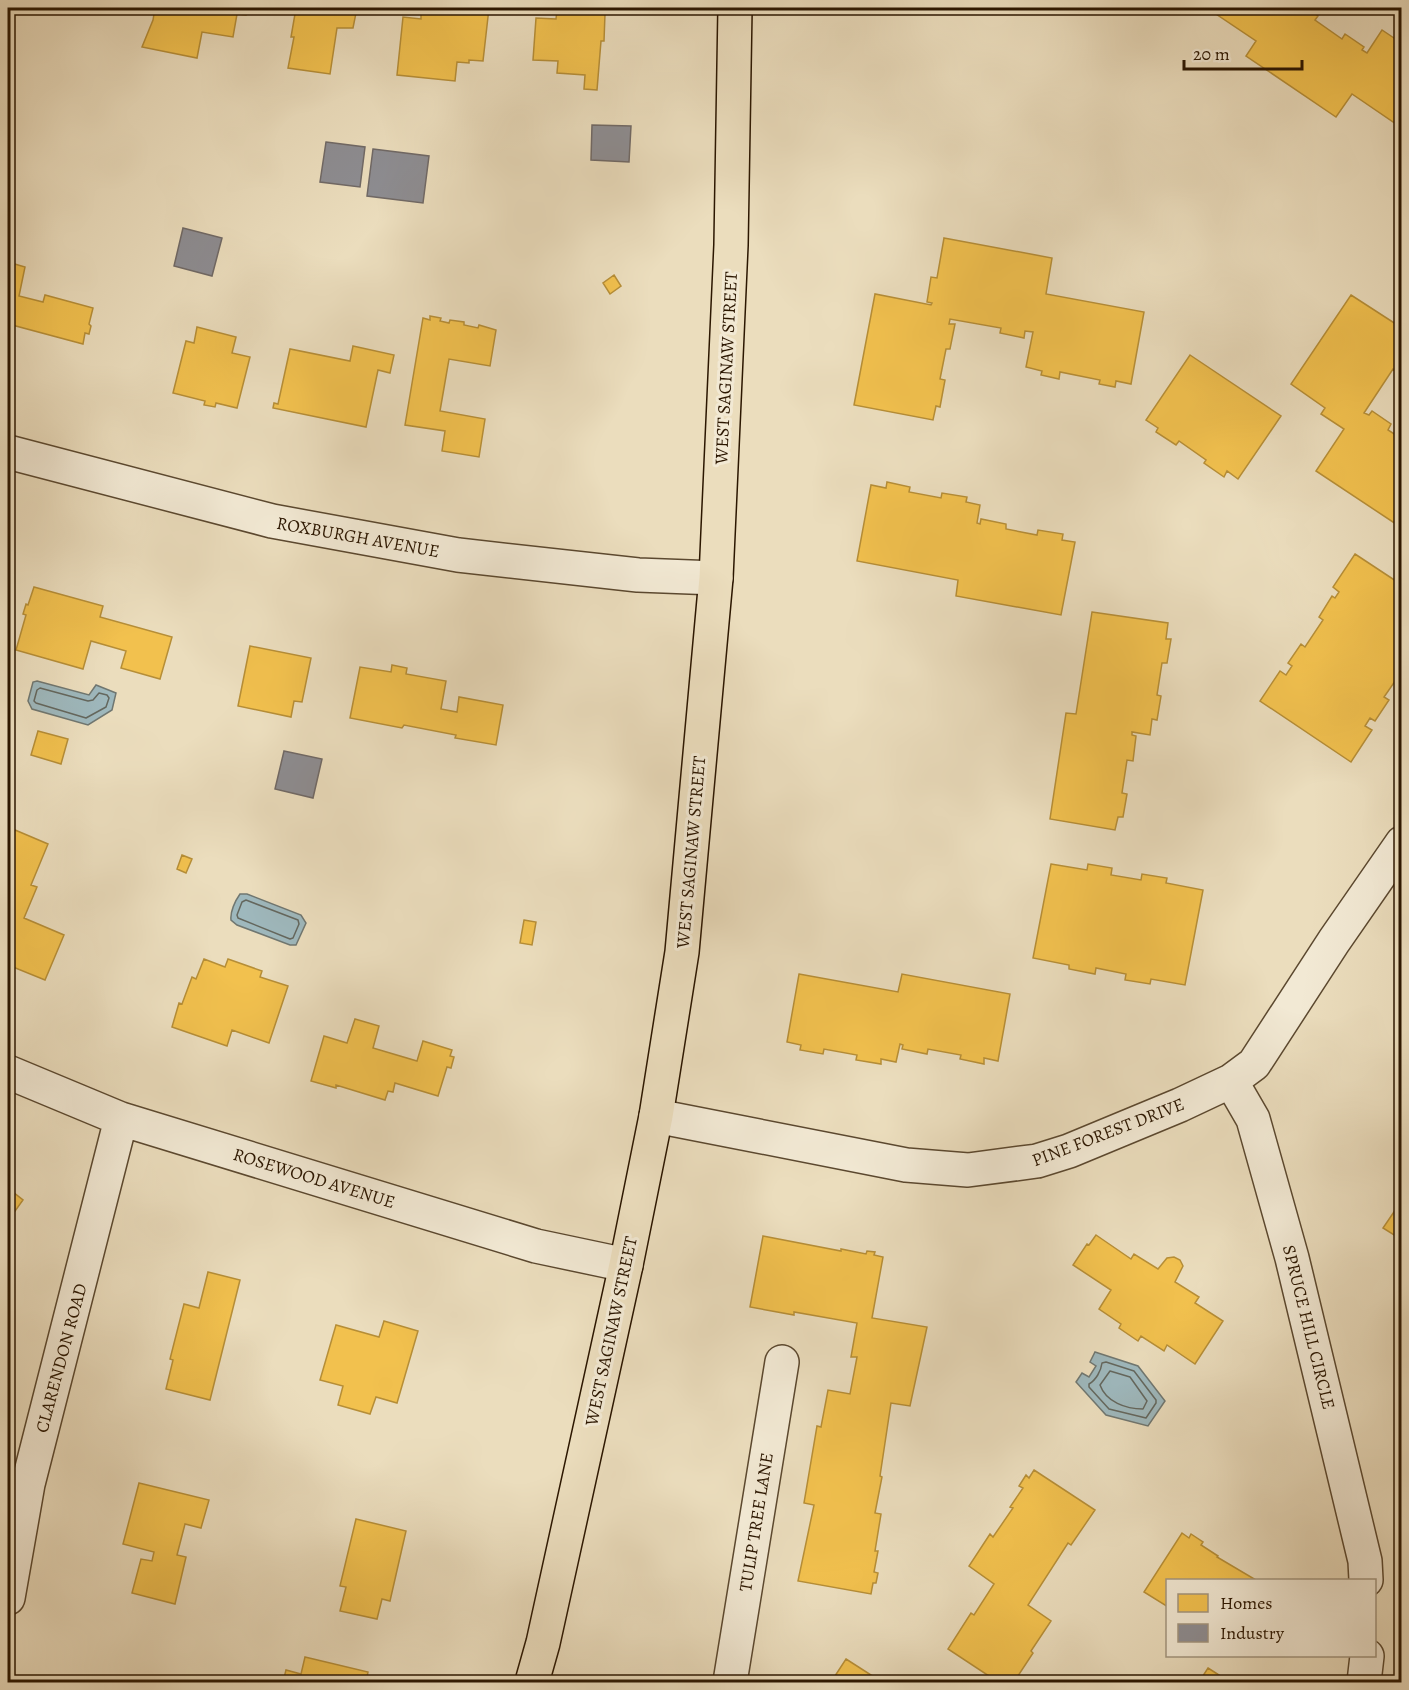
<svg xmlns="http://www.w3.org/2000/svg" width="1409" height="1690" font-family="Alegreya,serif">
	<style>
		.water { fill: #9eb8bd; stroke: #707771; stroke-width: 1.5 }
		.homes { fill: #f2c14e; stroke: #b68e37; stroke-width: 1.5 }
		.industry { fill: #8d8d92; stroke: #706966; stroke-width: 1.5 }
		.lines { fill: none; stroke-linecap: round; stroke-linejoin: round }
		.shore { stroke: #64675e; stroke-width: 1.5 }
		.street-casing { stroke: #5b482f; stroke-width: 36 }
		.primary-casing { stroke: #2b1600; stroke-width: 36 }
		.street { stroke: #f2e9d4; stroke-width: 33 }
		.primary { stroke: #ebddbd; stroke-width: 33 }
		.labels { text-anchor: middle; stroke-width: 6; stroke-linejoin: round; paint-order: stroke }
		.street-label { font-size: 18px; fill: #2b1600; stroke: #f2e9d4 }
	</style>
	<rect width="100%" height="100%" fill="#ebddbd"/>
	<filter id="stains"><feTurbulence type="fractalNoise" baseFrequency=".00333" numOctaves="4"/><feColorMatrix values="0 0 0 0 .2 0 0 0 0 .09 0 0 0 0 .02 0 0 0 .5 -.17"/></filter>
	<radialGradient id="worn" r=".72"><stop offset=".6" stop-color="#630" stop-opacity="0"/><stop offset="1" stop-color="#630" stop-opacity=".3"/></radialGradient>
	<!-- water -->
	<path class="water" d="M37,681L89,695L96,685L116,693L112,710L88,725L32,709L28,701L33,682Z
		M240,894H247L301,915L306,923L296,945H290L237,925L231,920C230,912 235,901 240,894Z
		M1095,1352L1138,1366L1165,1401L1148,1426L1106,1415L1076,1382L1082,1373L1089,1377L1096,1366L1090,1362Z"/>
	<!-- homes -->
	<path class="homes" d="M92,8H116L114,12Z
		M155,8H247L246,15L237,14L233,37L202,32L197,58L142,47L153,20Z
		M296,8H357L353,28H337L330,74L288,68L294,37H291Z
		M424,8H489L483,61L469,60V63L457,62L455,81L397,75L403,17L421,19V11H423Z
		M1207,8H1306L1318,16L1315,20L1342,39L1345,34L1364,47L1362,50L1367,53L1382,30L1394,38L1397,33L1402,36V128L1352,94L1336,117L1246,56L1256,41Z
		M557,10L605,14L604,41H601L597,90L584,89L585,75L557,73L558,61L533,60L536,18L556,19Z
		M944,238L1052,258L1046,294L1144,312L1131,384L1116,381L1115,387L1099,384L1100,380L1060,372L1059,379L1041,375L1042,371L1026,367L1033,332L1025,331L1024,338L1000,333L1001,328L950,319L949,324H955L950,349H946L940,379L945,380L940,407L936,406L933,420L854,405L875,294L931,305L932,303L927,302L931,277L937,278Z
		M8,262L25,267L19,296L43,302L45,295L93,308L89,324L91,326L89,334L85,333L83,344L12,325L11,329L8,328Z
		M614,275L621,286L610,294L603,283Z
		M1351,295L1402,328V366L1398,372L1393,369L1364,413L1369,415L1372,411L1391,424L1388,430L1402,439V528L1316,471L1344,429L1321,414L1325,408L1291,384Z
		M430,316L441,318L440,321L449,323L450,320L464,322V325L478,328L479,325L496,330L490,366L449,359L440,411L485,419L479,457L442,451L445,431L405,425L423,318L430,320Z
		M197,327L236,337L232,353L250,357L237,408L216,403L215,407L204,405L205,401L173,393L186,341L194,343Z
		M353,346L394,355L390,373L378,370L366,427L273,408L274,403L278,404L290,349L350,361Z
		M1190,355L1281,416L1238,479L1227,471L1224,477L1204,463L1206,460L1179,441L1176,445L1156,432L1158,428L1146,420Z
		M887,482L910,487L909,492L941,498L942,493L967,497L966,502L980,505L977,523L980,524L981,519L1006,524V529L1037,535L1038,530L1063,534L1062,540L1075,542L1061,615L956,596L958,580L857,561L871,485L886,488Z
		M1355,554L1402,585V675L1400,674L1384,697L1389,700L1375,721L1370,718L1365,726L1372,730L1351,762L1260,701L1280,671L1286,675L1292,666L1288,663L1301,644L1305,647L1323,620L1319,617L1332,596L1335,598L1339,592L1333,587Z
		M34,587L103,606L100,617L172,637L160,679L121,668L126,651L91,641L83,669L16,650L26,615L23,614L26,604L28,605Z
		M1092,612L1168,623L1166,639H1171L1167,663H1162L1157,695L1161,696L1157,720L1152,719L1150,735L1132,732V735L1136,736L1133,761L1127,760L1122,793L1127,794L1123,817H1118L1115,830L1050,819L1066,713L1076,714Z
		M250,646L311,658L302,702L294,701L291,717L238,706Z
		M392,665L407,668L406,674L446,681L441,709L457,712L459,697L503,705L496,745L455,738L456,735L404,725L402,728L350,718L360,667L391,672Z
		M38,731L68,739L61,764L31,755Z
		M8,827L48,844L31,885L37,887L24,918L64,935L45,980L8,965Z
		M182,855L192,859L186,873L177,869Z
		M1051,864L1087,870L1088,864L1112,868L1111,875L1141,880L1142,874L1167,878L1166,883L1203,890L1185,985L1151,979L1150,984L1125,980L1126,974L1096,968L1095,974L1069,969V965L1033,958Z
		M524,920L536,922L532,945L520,943Z
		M204,959L225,967L228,959L262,971L260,977L288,986L269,1043L232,1030L227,1046L172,1027L179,1003L182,1004L192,977L196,979Z
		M799,974L898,992L902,974L1010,994L998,1061L984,1058V1064L960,1059L961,1055L928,1049L927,1054L902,1049L903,1045L900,1044L896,1062L881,1059V1064L856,1060L857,1055L824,1049L823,1054L800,1050L801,1045L787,1042Z
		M355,1019L379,1026L373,1048L417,1061L423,1041L452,1050L450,1056L454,1057L451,1068L447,1067L438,1096L395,1083L393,1092L388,1091L385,1100L336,1085V1088L311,1081L324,1036L347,1043Z
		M8,1188L23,1200L8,1221Z
		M1400,1203L1402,1204V1240L1383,1228Z
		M1096,1235L1131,1259L1134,1254L1158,1269L1167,1258L1174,1257L1180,1260L1183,1266L1175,1282L1199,1297L1195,1303L1223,1321L1195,1364L1167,1345L1164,1351L1141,1336L1138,1341L1119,1328L1121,1324L1099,1309L1111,1290L1073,1265L1087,1244L1089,1245Z
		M763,1236L841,1251V1249L866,1254L867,1251L875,1252L874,1255L883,1257L872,1318L927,1327L910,1406L891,1403L880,1476L882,1477L875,1513L881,1514L875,1551H878L874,1572L878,1573L876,1583H873L871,1594L798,1581L814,1505L804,1503L817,1426L821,1427L828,1390L850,1394L857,1357H851L857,1323L794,1312V1315L750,1307Z
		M208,1272L240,1280L210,1400L166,1389L173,1360L170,1359L184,1304L199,1308Z
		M384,1321L418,1331L397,1403L376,1397L370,1414L338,1405L343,1386L320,1380L336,1325L379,1337Z
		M1034,1470L1095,1510L1071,1545L1068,1543L1028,1605L1051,1621L1031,1651L1033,1653L1014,1682H998L948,1649L971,1613L974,1615L994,1584L969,1566L990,1534L993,1537L1013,1508L1010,1507L1023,1488L1019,1486L1026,1475L1029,1478Z
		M139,1483L209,1500L201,1528L185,1524L177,1555L186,1557L175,1604L132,1593L141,1559L152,1561L154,1552L123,1544Z
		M356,1519L406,1531L390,1601L382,1599L377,1619L340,1611L346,1587L340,1586Z
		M1182,1533L1189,1538L1191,1534L1203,1542L1201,1545L1218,1556L1217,1557L1256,1580H1168V1607L1144,1592Z
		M305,1657L368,1672L366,1682H266L267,1679L283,1682L286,1670L301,1674Z
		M846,1659L882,1682H831Z
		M1208,1668L1230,1682H1199Z"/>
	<!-- industry -->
	<path class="industry" d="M592,125L631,126L629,162L591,160Z
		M326,142L365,147L360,187L320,182Z
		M373,149L429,156L423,203L367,196Z
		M183,228L222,238L212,276L174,266Z
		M284,751L322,759L313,798L275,789Z"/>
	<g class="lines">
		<!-- shore -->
		<path class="shore" d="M40,688L88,701L93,700L99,693L107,695L109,698L106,707L86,718L36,703L34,701L37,690Z
			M246,900L298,920L299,924L293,938L290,939L238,918L237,915L242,902Z
			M1106,1362L1134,1371L1156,1400V1403L1146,1418L1109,1409L1089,1387V1384C1096,1380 1101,1371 1102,1363Z
			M1110,1371L1130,1377L1147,1401L1143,1409C1126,1409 1106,1402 1100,1385Z"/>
		<defs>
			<path id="street" d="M8,452L272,521L458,555L638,575L716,578
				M8,1072L121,1119L536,1246L626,1265
				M1231,1081L1253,1119L1292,1258L1365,1561L1366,1580
				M656,1116L906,1165L968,1170L1037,1161L1069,1151L1180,1105L1231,1081L1254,1064L1334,941L1402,843
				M8,1598L28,1484L121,1119
				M730,1682L782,1362
				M1364,1682L1367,1656"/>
			<path id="primary" d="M532,1682L543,1643L626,1265L656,1116L682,952L716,578L731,245L735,8"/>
		</defs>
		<!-- street casing -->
		<use href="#street" class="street-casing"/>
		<!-- primary casing -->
		<use href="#primary" class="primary-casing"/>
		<!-- street -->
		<use href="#street" class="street"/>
		<!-- primary -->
		<use href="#primary" class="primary"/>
	</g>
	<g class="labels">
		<!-- street labels -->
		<g class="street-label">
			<text transform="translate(726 368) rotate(-87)" y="6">WEST SAGINAW STREET</text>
			<text transform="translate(358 537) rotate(10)" y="6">ROXBURGH AVENUE</text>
			<text transform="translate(691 852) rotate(-85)" y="6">WEST SAGINAW STREET</text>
			<text transform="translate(1108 1132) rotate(-21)" y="6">PINE FOREST DRIVE</text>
			<text transform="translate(314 1178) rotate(17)" y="6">ROSEWOOD AVENUE</text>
			<text transform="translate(1309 1327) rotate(76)" y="6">SPRUCE HILL CIRCLE</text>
			<text transform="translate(611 1331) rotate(-78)" y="6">WEST SAGINAW STREET</text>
			<text transform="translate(61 1358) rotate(-75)" y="6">CLARENDON ROAD</text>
			<text transform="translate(756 1522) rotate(-81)" y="6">TULIP TREE LANE</text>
		</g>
	</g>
	<!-- margin -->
	<rect width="1409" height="1690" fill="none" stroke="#ebddbd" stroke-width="30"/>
	<rect x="9" y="9" width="1391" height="1672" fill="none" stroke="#2b1600" stroke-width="3"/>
	<rect x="15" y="15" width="1379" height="1660" fill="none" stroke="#2b1600" stroke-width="1.5"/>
	<!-- legend -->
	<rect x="1166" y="1579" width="210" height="78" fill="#f2e9d4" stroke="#a2957f" stroke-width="1.5"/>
	<rect x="1178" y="1594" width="30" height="18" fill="#f2c14e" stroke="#a2957f" stroke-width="1.5"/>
	<text x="1220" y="1609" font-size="18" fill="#2b1600">Homes</text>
	<rect x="1178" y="1624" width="30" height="18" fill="#8d8d92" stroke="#a2957f" stroke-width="1.5"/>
	<text x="1220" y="1639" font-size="18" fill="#2b1600">Industry</text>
	<!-- scale -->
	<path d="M1184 60v9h118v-9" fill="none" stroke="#2b1600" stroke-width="3"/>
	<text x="1193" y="60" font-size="18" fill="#2b1600" stroke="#f2e9d4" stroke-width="4.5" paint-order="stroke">20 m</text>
	<rect width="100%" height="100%" filter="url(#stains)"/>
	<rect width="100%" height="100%" fill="url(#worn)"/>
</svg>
